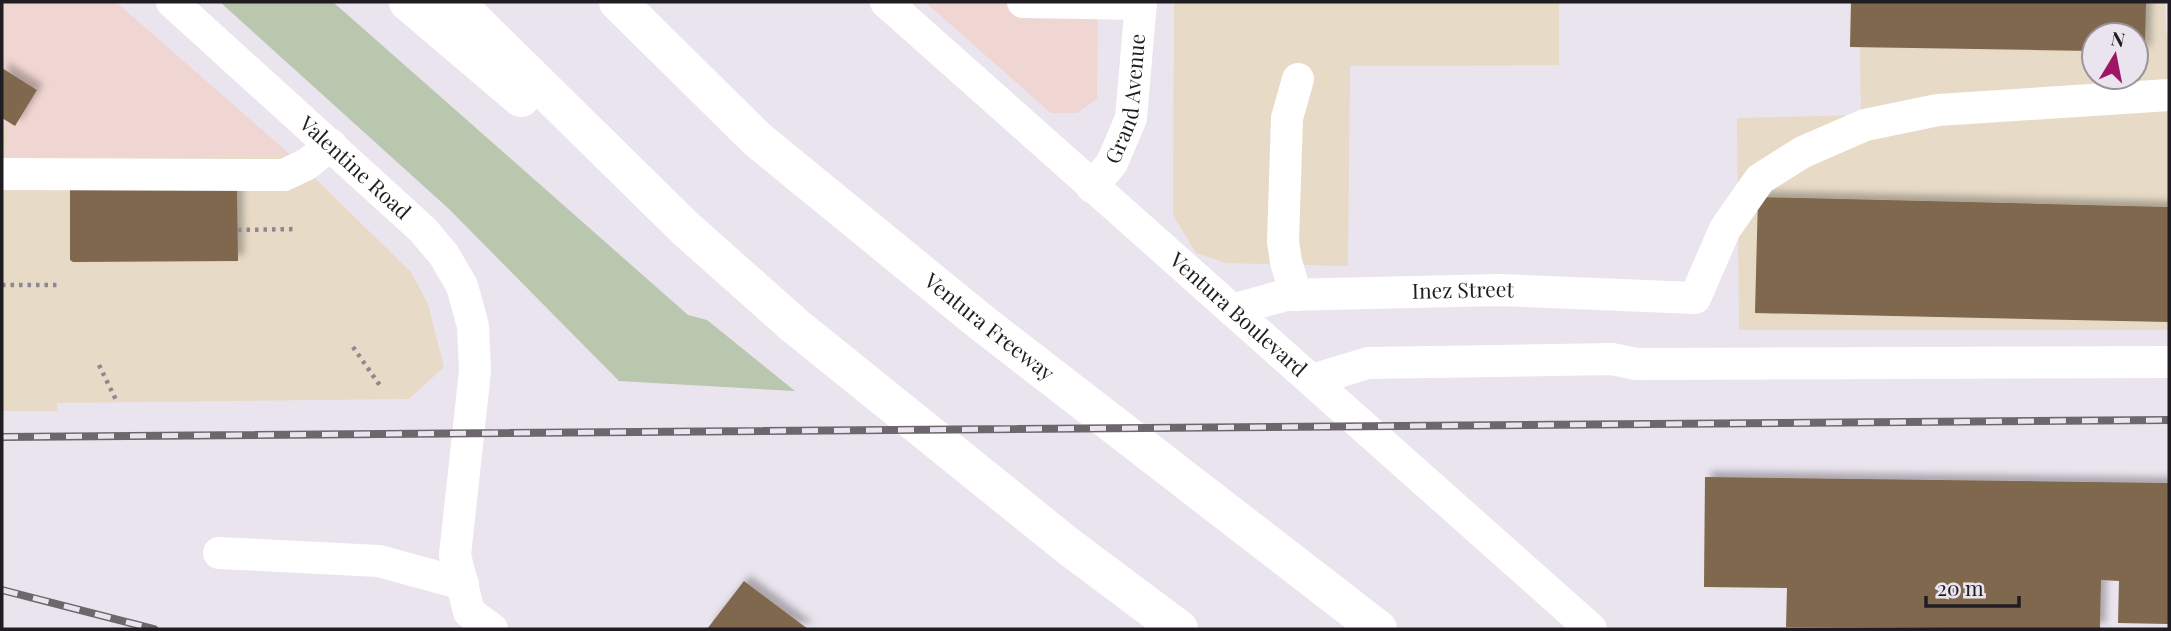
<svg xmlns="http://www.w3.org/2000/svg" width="2171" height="631" font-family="'Playfair Display',serif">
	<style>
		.commercial { fill: #f0d6d2 }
		.industrial { fill: #e7dbc7; fill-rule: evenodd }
		.green { fill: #b8c7ad }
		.building { fill: #7f674d; filter: url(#shadow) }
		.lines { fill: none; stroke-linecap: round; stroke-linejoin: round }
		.path { stroke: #8d8990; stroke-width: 4.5; stroke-dasharray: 3.5 5; stroke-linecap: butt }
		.minor { stroke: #fff; stroke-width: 32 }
		.highway { stroke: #fff; stroke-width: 38 }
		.rail-casing { stroke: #6b676d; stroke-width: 8 }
		.rail { stroke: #eae4ee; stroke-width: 5; stroke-dasharray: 16; stroke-linecap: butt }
		.labels { text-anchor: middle; stroke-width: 5; stroke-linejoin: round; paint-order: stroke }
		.street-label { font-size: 21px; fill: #1f1d21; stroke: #eae4ee }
	</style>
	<defs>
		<filter id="shadow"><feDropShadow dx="6" dy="-6" stdDeviation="3.5" flood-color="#0004"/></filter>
	</defs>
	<rect width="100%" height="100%" fill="#eae4ee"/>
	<!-- commercial -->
	<path class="commercial" d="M2,2H116L292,156L5,158L10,127L2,122Z
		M925,2H1098L1097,99L1077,113H1051Z"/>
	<!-- industrial -->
	<path class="industrial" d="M1174,2H1559V65L1350,66L1348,266L1226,263L1196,253L1173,215Z
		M1859,2H2165L2166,33L2169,34V330H1739L1737,118L1861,115ZM2094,35H2136V77H2094Z
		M2,122L10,127L5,158L292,156L411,272L428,304L444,367L409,399L57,403V411H2Z"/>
	<!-- green -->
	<path class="green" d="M220,2H333L688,315L707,320L795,391L619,381L449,209Z"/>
	<!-- building -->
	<path class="building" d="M1851,2H2146L2145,52H2136V35H2094V51L1850,47Z
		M2,68L37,90L15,126L2,118Z
		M237,184L238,261L73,262L70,260V188Z
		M1758,197L2169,207V322L1755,313Z
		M1705,477L2169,483V624L2118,623L2119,581L2101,580L2100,629L1786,627L1787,588L1704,587Z
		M744,581L808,629H707Z"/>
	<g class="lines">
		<!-- path -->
		<path class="path" d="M238,230L297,229
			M2,285H57
			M353,347L381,387
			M99,365L117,402"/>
		<!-- minor -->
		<g class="minor">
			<path id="s1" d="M172,2L423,230L444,255L462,286L473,326L475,371L455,555L469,612L492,629"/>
			<path id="s2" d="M886,2L1591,629"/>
			<path d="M1023,2L1141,4"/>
			<path d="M2,174L284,175L307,164L331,145"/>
			<path id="s3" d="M1092,187L1112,163L1131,118L1141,2"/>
			<path d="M1296,295L1286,262L1283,241L1287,118L1298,79"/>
			<path id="s4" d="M1232,310L1286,295L1499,290L1695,298L1725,229L1760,179L1803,152L1865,125L1938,110L2169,95"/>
			<path d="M1312,380L1368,363L1612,359L1636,364L2169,362"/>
			<path d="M219,553L379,561L463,584"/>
		</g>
		<!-- highway -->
		<g class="highway">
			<path d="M408,2L521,98"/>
			<path d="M455,2L685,228L794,325L1068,546L1179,629"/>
			<path id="s5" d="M618,2L758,140L982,323L1378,629"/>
		</g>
		<defs>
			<path id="rail" d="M2,437L2169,420
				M2,590L154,629"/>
		</defs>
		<!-- rail casing -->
		<use href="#rail" class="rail-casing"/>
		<!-- rail -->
		<use href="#rail" class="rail"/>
	</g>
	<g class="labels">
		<!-- street labels -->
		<g class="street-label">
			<text dy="7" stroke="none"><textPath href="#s3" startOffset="98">Grand Avenue</textPath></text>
			<text dy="7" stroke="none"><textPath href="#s1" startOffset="247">Valentine Road</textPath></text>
			<text dy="7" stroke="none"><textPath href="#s4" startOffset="233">Inez Street</textPath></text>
			<text dy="7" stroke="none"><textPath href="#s2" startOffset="471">Ventura Boulevard</textPath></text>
			<text dy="7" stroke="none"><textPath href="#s5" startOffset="494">Ventura Freeway</textPath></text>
		</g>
	</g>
	<!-- border -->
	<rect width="2171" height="631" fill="none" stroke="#1f1d21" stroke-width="7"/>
	<!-- north arrow -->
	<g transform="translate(2115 56) rotate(10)"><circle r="33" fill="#eae4ee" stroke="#99949c" stroke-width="2"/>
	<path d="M0-5L12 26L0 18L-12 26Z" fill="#9e1665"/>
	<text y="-10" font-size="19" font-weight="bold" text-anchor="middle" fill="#1f1d21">N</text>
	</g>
	<!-- scale -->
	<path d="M1926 596v10h93v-10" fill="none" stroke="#1f1d21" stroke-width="3.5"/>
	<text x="1937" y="596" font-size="21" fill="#1f1d21" stroke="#eae4ee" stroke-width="5" paint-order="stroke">20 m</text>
</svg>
